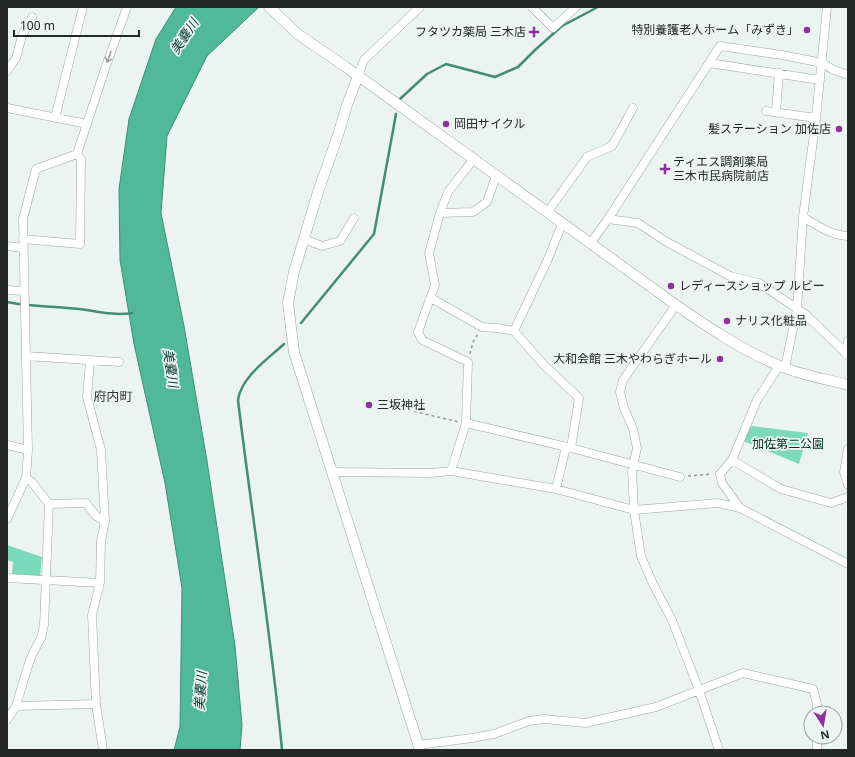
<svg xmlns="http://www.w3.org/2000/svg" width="855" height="757" font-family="'Noto Sans','Noto Sans JP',sans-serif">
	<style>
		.green { fill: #7adabb }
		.water { fill: #4fb99a; stroke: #428d77 }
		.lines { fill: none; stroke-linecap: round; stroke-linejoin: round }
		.stream { stroke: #428d77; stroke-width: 2.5 }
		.minor-casing { stroke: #9da4a1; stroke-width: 9 }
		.tertiary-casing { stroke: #9da4a1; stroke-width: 11 }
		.path { stroke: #929896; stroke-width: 1.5; stroke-dasharray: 3 3; stroke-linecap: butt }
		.minor { stroke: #fff; stroke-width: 8 }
		.tertiary { stroke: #fff; stroke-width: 10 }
		.oneway { stroke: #9c9e9d }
		.poi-dot { fill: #8d329d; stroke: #ecf4f1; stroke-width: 1.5 }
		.labels { text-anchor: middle; stroke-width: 3.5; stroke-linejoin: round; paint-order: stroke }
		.poi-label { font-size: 12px; fill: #242726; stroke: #ecf4f1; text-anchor: start }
		.park-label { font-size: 12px; fill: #003225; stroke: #ecf4f1 }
		.water-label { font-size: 13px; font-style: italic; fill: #06382c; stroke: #ecf4f1 }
		.neighbourhood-label { font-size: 13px; fill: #333937; stroke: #ecf4f1 }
	</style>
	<rect width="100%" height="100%" fill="#ecf4f1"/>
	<!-- green -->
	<path class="green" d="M751,426L808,433L799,464L741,440Z
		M7,545L42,557L40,576L12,575L13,562L7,560Z"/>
	<!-- water -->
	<path class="water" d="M176,7H259L207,56L167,136L161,213L184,326L207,461L235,646L242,725L240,750H174L180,727L182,588L165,483L134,344L120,260L119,189L129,119L156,39Z"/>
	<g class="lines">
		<!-- stream -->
		<path class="stream" d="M400,99L427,74L446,64L495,77L518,67L535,50L562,26L598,7
			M7,302C31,307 55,306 79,309C96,311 114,316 132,313
			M301,323L374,234L396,114
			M282,750C271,633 252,517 238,400C241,377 268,359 284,344"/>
		<defs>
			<path id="minor" d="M532,7L553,28L576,7
				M709,63L820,80
				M7,71L16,58L22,36L32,17
				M358,76L364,60L420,7
				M7,108L87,124
				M766,111L816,118
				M776,112L779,73
				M55,118L83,7
				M440,213L473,212L487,202L496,176
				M547,213L587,157L612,146L633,108
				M803,217C818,226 831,235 848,236
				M608,219L638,223L665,241L730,276L759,283L805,314L848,355
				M562,224L548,259L514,331L543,364L579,398L571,448
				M23,239L80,244L81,159L77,154
				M304,239L322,246L340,241L354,218
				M590,244L608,219L720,46L782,55L822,63L834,70L848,75
				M7,246L23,248
				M7,290L24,291
				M431,298L482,327L497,328L514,331
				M676,305L623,380L620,392L624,408L633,429L637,448L632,471L634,510L641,556L653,584L672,620L699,690L719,750
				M846,354L848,341
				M26,356L119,362
				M90,361L87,397L101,450L105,521L101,541L100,583L92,615L96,704L103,750
				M785,368L797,309L803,217L816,118L827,7
				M466,423L571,448L680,477
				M7,445L28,450
				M848,449L844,472L848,485
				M732,460L764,479L781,489L831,503L848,497
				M451,471L466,423L468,362L422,340L418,332L435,285L429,253L440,213L448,192L473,160
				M333,472L431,473L451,471L556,489L634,510L718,503L740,508L848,564
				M556,489L566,447
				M49,504L86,503L96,516L105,521
				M740,508L722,483L720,474L732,460L757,400L779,366
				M7,519L26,478L28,450L23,219L36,169L77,154L106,66L127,7
				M7,578L100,583
				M16,706L96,704
				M7,720L16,706L28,666L32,655L41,638L44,625L49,504L32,482L26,478
				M817,737V750
				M418,745L472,738L494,734L529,721L544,719L585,723L656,707L743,673L813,689L817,704V713"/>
			<path id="tertiary" d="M269,7L299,35L346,67L676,305C709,328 742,350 780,366C801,375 826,379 848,385
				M358,76L347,105L338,135L318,192L294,272L288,303L294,352L420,750"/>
		</defs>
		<!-- minor casing -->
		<use href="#minor" class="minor-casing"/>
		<!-- tertiary casing -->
		<use href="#tertiary" class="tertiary-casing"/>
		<!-- path -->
		<path class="path" d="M470,354L473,342L478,334
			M408,410L459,422
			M688,476L712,474"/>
		<!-- minor -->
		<use href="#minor" class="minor"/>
		<!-- tertiary -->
		<use href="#tertiary" class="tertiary"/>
	</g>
	<!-- one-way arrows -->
	<defs><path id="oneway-shaft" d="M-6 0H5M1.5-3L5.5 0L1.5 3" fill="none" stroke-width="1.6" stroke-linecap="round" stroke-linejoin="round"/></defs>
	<use class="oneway" href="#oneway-shaft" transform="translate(109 57) rotate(110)"/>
	<!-- markers -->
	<g class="poi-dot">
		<circle cx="807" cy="30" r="4"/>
		<path d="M532 26h4v4h4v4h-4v4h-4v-4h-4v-4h4z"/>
		<circle cx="446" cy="124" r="4"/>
		<circle cx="839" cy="129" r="4"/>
		<path d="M663 163h4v4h4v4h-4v4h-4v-4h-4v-4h4z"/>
		<circle cx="671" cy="286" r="4"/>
		<circle cx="727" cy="321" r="4"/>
		<circle cx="720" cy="359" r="4"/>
		<circle cx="369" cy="405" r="4"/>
	</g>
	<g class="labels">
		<!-- poi labels -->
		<g class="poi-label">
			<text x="799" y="34" text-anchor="end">特別養護老人ホーム「みずき」</text>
			<text x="526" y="36" text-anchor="end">フタツカ薬局 三木店</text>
			<text x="454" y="128">岡田サイクル</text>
			<text x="831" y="133" text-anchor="end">髪ステーション 加佐店</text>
			<text x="673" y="166">ティエス調剤薬局<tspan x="673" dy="14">三木市民病院前店</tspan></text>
			<text x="679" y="290">レディースショップ ルビー</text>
			<text x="735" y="325">ナリス化粧品</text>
			<text x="712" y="363" text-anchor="end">大和会館 三木やわらぎホール</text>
			<text x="377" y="409">三坂神社</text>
		</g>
		<!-- park labels -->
		<g class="park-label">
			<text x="788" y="448">加佐第二公園</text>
		</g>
		<!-- water labels -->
		<g class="water-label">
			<text transform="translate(184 36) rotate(-56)" y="5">美嚢川</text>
			<text transform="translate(171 368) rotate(82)" y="5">美嚢川</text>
			<text transform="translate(200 691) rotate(-86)" y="5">美嚢川</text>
		</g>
		<!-- neighbourhood labels -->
		<g class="neighbourhood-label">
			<text x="113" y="401">府内町</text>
		</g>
	</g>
	<!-- border -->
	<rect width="855" height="757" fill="none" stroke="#242726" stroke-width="16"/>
	<!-- north arrow -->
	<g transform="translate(823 725) rotate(168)"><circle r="19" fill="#ecf4f1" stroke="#9ca2a0"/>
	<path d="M0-3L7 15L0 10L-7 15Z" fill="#8d329d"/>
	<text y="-6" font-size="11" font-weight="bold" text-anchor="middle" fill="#242726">N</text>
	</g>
	<!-- scale -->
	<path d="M14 30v6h125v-6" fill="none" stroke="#242726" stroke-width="2"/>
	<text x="20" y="30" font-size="12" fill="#242726" stroke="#ecf4f1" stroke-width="3" paint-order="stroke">100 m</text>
</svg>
